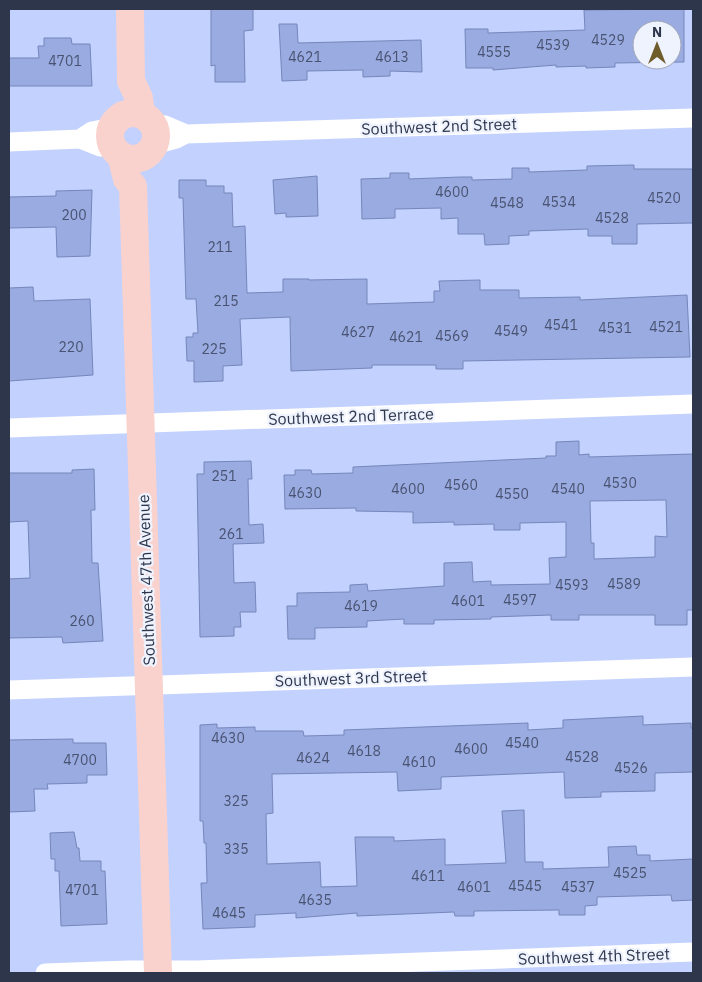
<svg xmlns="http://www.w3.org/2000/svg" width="702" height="982" font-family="'IBM Plex Sans',sans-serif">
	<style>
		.building { fill: #99abe1; stroke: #7586b9; fill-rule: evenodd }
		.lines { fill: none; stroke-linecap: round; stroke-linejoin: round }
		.street { stroke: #fff; stroke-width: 19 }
		.secondary { stroke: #f9d2cd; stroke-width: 28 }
		.labels { text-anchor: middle; stroke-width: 4.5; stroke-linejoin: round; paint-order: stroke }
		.number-label { font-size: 14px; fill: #495371 }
		.street-label { font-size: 16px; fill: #2e364c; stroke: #eff3fe }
	</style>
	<rect width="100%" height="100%" fill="#c2d1fe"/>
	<!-- building -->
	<path class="building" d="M211,9H253V30L244,31L245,82H215V65L211,66Z
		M684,9V62L615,63V67L586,68V66L556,67V65L493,70V68H466L465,29H488V33L585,30L584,10ZM642,30H672V60H642Z
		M279,24H297L298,43L421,40L422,72L390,71V76L363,77V70L307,71V80L282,81Z
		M44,38H71L72,44H90L92,86H9V58H39L38,46H44Z
		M634,165V169H693V223L637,224V244H612V236H588V229L529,231V235L509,236V244L485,245L484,234H458V218L441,219V208L395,209V218L362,219L361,179L390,178V173H409V179L460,177H472V180L512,179V168H529V172L587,170V166Z
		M317,176L318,216L286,217V213L275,214L273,180Z
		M179,180H206V186H224V193H232L233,227L245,226L247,293L283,292V279H309V280L367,279V304L434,302V291H440L439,281L480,280V290H519V298L580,297V300L687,295L690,357L463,361V369H436V365H372V368L291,371L290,317L240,319L242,365L223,366V381L194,382V361H187L186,337H193V333H198L196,299H186L183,198H179Z
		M92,190L90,256L57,257L56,227L9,228V197L56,196V191Z
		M33,287L34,301L90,299L93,375L9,381V288Z
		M579,441V455L589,454V457L693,454V610H687V625H655V615H579V620H551V615L491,617V619L434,620V624H404V619L367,621V627L315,628V639H288L287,606H297V593L350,592V585L367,584L368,591L444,586V563L472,562L473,582L491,581V585L550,584L549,558L566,557V522L520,523V530H494V524L454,525V522L413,523V512L356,511V508L285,509L284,475H295V470H311L312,474L353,473V467L546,458V456H556V442ZM666,500L667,537L655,536V557L594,559V543H591L590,501Z
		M251,461L252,479H248L249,525L263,524L264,543L233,544L234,583L255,582L256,612H240L241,627H234V636L200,637L197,474H204V462Z
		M94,469L95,510H91L92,563H98L103,641L63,643L62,637L9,638V579L30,578L28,521L9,522V473H72V470Z
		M643,716V725L691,723V728H693V772L655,773V791L601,792V797L565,798L564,772L441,777V789L398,791L397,772L272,774L273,813L266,814L267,864L320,862L321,887L357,886L355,837H394V841L445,839V865L506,863L502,811L524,810L525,862H543V869L609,867L608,847L636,846L637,855H650V861L693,859V900L672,901L671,895L597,897V905L585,906V915H559V910L474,911V916H455L454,912L357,916V913L296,918V913L255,915V927L203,929L201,883H207L206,843H204L203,821H200V725L217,724V728L255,727V731H303L304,736L344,735V730L449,726L528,723V730L563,728V720Z
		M73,739V743H106L107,775H87V783L47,784L48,789H34L35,811L9,812V740Z
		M74,832L77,848H79L80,861H101V871H105L107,924L61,926L59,871H55V859H51L50,833Z"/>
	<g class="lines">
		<!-- street -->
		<path class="street" d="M152,124L165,125L186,134L693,118
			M80,139L92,131L112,127
			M9,142L80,139L100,147H113
			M154,145L176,139L186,134
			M9,428L693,404
			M9,690L693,667
			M45,973L128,970H197L693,952"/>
		<!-- secondary -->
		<path class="secondary" d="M130,9L131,81L139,98L141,114
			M110 136a23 23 0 1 1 46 0a23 23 0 1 1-46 0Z
			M121,155L127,179L133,186L158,973"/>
	</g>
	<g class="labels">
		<!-- number labels -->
		<g class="number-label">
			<text x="608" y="45">4529</text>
			<text x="553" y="50">4539</text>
			<text x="494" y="57">4555</text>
			<text x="305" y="62">4621</text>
			<text x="392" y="62">4613</text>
			<text x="65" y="66">4701</text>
			<text x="452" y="197">4600</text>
			<text x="664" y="203">4520</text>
			<text x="559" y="207">4534</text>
			<text x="507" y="208">4548</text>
			<text x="74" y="220">200</text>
			<text x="612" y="223">4528</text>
			<text x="220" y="252">211</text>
			<text x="226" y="306">215</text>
			<text x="561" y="330">4541</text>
			<text x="666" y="332">4521</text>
			<text x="615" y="333">4531</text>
			<text x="511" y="336">4549</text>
			<text x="358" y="337">4627</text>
			<text x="452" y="341">4569</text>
			<text x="406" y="342">4621</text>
			<text x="71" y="352">220</text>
			<text x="214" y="354">225</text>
			<text x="224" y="481">251</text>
			<text x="620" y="488">4530</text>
			<text x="461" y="490">4560</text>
			<text x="408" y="494">4600</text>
			<text x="568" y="494">4540</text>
			<text x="305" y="498">4630</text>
			<text x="512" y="499">4550</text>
			<text x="231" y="539">261</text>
			<text x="624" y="589">4589</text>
			<text x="572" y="590">4593</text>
			<text x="520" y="605">4597</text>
			<text x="468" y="606">4601</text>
			<text x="361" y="611">4619</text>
			<text x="82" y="626">260</text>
			<text x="228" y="743">4630</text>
			<text x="522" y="748">4540</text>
			<text x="471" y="754">4600</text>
			<text x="364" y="756">4618</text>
			<text x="582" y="762">4528</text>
			<text x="313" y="763">4624</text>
			<text x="80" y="765">4700</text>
			<text x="419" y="767">4610</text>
			<text x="631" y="773">4526</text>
			<text x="236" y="806">325</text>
			<text x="236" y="854">335</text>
			<text x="630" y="878">4525</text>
			<text x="428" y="881">4611</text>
			<text x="525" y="891">4545</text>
			<text x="474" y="892">4601</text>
			<text x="578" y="892">4537</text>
			<text x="82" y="895">4701</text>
			<text x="315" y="905">4635</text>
			<text x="229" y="918">4645</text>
		</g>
		<!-- street labels -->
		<g class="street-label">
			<text transform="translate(439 126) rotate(-2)" y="6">Southwest 2nd Street</text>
			<text transform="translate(351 416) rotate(-2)" y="6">Southwest 2nd Terrace</text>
			<text transform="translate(146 580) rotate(-92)" y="6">Southwest 47th Avenue</text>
			<text transform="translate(351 678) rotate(-2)" y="6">Southwest 3rd Street</text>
			<text transform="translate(594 956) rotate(-2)" y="6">Southwest 4th Street</text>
		</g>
	</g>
	<!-- border -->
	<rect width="702" height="982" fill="none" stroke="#2e364c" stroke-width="20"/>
	<!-- north arrow -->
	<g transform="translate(657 45)"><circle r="24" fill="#eff3fe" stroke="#a2a7b7"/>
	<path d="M0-4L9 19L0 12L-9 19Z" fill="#6e5c2a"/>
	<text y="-8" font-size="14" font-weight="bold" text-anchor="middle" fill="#2e364c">N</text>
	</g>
</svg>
